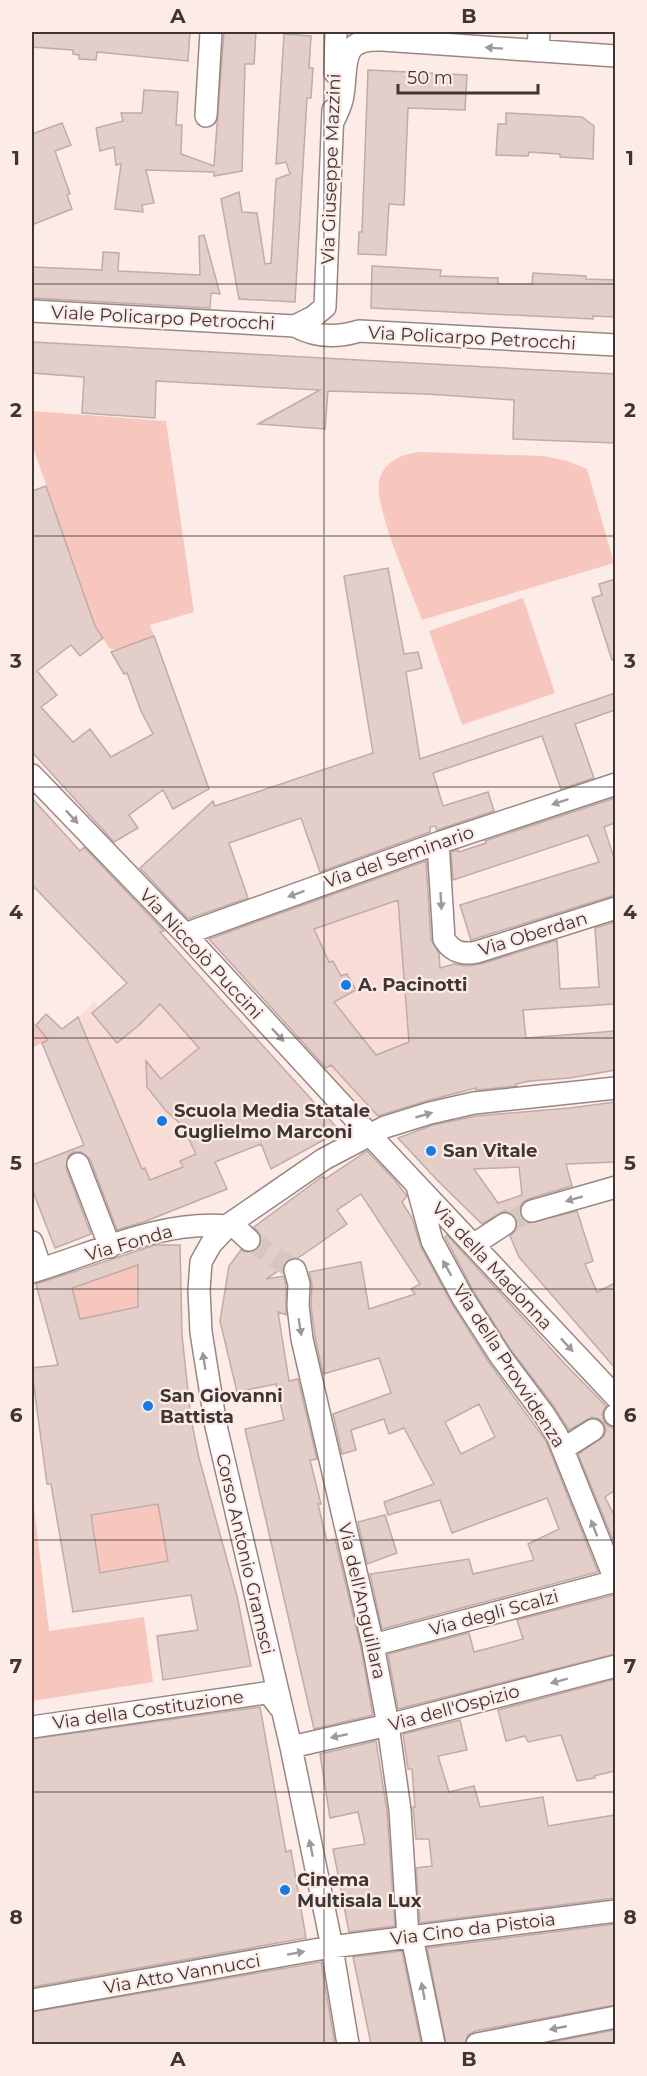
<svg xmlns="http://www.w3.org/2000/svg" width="647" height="2076" font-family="Montserrat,sans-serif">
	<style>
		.built { fill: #fadcd6 }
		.green { fill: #f7c6bd }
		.building { fill: #e3ceca; stroke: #bfaba7; stroke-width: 1.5; fill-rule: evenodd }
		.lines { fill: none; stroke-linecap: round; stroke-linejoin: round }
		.minor-tunnel { stroke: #d6c7c3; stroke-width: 21; stroke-dasharray: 21 10; stroke-linecap: butt }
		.minor-casing { stroke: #9a8783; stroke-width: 24 }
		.minor { stroke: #fff; stroke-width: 21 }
		.oneway { fill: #9e9a9a }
		.grid { fill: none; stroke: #3e3634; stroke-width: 1.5; stroke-opacity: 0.55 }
		.poi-dot { fill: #167ce4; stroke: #fcebe7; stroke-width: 2 }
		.labels { text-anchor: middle; stroke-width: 4.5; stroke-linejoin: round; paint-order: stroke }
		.street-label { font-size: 18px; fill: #3e3634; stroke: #fcebe7 }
		.poi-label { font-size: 18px; font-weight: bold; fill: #3e3634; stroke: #fcebe7; text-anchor: start }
		.neatline { fill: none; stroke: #3e3634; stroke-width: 2 }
		.grid-label { font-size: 20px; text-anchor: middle; font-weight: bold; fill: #3e3634 }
	</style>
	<rect width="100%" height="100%" fill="#fcebe7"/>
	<!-- built -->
	<path class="built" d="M432,853L444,1031L460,1029L467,1091L370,1119L204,933Z
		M171,997L261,1144L216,1162L227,1189L112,1235L100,1204L106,1201L97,1182L88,1154L42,1043L48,1039L36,1025L46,1014L63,1029L79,1017L94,1001L99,1007Z"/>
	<!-- green -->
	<path class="green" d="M32,411L166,421L194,612L150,625L154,636L118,649H110L95,626L32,444Z
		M421,452L544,456L567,461L587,469L614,563L422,620C412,592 374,507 379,482C383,461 402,454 421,452Z
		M523,598L555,693L462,725L429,631Z
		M32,1020L48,1040L32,1048Z
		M138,1265V1307L80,1319L72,1288Z
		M32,1491L49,1631L144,1617L153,1682L32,1701Z
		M158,1504L168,1561L100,1573L91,1515Z"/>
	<!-- building -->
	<path class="building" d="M32,32H190L188,61L97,52L96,60L79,59V55L73,54V50L32,47Z
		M224,32H256L254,64H245L242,171L214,176V172L146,170L154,203L142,205L143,212L115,209L121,164L116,165L114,147L100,151L96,128L123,121L121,113H142L144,90L178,92L176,125H182L181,154L214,166Z
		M284,34L311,36L309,68H313L311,98H307L295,302L239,299L221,199L239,192L242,212L257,213L265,264L271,263L276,179L290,174L286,162L276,164Z
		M368,70L467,75L465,110L408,108L404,205L389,204L386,255L358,254L359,232H362Z
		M506,113L582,117L594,126L593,159L560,157V154L529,152L528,156L496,155L498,124H506Z
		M62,123L71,145L55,151L70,194L67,195L72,209L32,225V134Z
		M204,235L220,294L211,293L210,308L32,298V267L102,270L103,252L119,253L118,271L200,275L199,236Z
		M372,266L441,270L440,276L498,278V284H532L533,273L586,276V279L615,280V317L593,316V319L371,308Z
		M32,342L615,374V443L513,439L514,400L427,394L328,391L325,429L258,424L320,390L156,381L155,418L82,413L84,377L32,373Z
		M46,486L95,626L103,638L80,656L71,645L37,671L57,695L41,707L73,742L90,729L111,757L153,734L141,711L127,673L124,674L111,652L154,636L209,789L173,809L163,790L129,815L138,828L114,842L32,752V491Z
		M388,568L404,654L418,652L422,668L406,672L420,759L615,693V710L575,724L594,778L561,789L542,736L433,773L443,806L488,792L494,811L437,830L435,826L430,827V832L320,872L301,818L229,843L248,898L188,919L140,868L213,801L215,806L373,753L344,576Z
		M615,579V659L612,660L592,598L602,595L599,584Z
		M32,798L80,851L84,847L164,931L160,932L340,1131L271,1169L261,1144L215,1162L227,1189L146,1221L117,1230L90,1159L81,1152H73L68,1156L66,1168L91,1234L55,1248L32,1189V1165L84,1145L42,1043L48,1040L36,1025L46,1014L62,1029L78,1017L142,1169L145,1168L150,1180L183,1167L180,1161L196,1154L182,1125L166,1111L147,1087L146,1061L161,1079L199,1048L160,1004L139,1025L117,1043L92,1013L127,983L32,885Z
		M615,798V823L604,827L615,861V895L471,940L460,905L599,862L588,835L453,880L451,852L458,850L459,852L486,843L485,841Z
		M426,861L431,940L439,953L440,968L454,964L467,966L481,964L557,940L560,989L599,987L595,928L615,922V1004L523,1010L526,1038L615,1031V1070L570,1078L530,1081L516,1084L517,1086L476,1090V1088L426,1101L378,1116L331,1065L326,1068L209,939ZM398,900L409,1042L376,1055L334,1002L356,990L347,974L341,976L333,961L329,962L314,929Z
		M615,1102V1162L566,1164L572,1186L528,1199L522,1203L520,1208L523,1220L529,1223L577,1211L593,1261L585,1264L597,1292L615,1283V1368L519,1257L510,1236L517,1229L518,1223L515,1217L510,1212L504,1211L482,1224L438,1181L398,1138L433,1125L476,1116L570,1108ZM519,1167L522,1195L498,1203L474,1169Z
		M367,1151L394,1179L407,1196L402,1202L412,1218L421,1247L452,1304L490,1364L546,1441L598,1572L382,1629L370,1574L469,1559L473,1574L534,1560L528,1544L559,1529L547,1498L452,1533L440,1500L388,1515L384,1502L434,1484L404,1428L389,1434L384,1419L351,1430L356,1450L342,1454L333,1414L391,1393L379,1358L323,1374L315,1337L311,1306L312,1284L309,1272L361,1262L369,1309L415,1294L411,1289L420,1284L361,1194L337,1210L347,1224L298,1258H292L286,1261L283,1268L266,1279L284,1276L286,1286V1315L278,1312L289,1381L298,1379L317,1459L310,1460L321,1504H318L327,1541L335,1539L361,1648L373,1715L314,1729L245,1429L284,1420L276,1384L237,1392L220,1321L229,1266L241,1250L247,1252H253L261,1244V1236L254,1227L323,1176L325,1179ZM479,1404L495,1437L461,1454L445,1422Z
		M447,1235L565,1364L606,1406L602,1414L604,1421L608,1426L615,1428V1490L605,1497L615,1517V1545L578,1454L604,1436L606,1430L604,1424L599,1419L592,1417L569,1430L553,1405L511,1350L474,1292L445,1237Z
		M155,1245H180L182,1335L191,1419L199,1458L237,1596L251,1666L163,1680L157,1636L198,1630L191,1595L73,1612L51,1484H47L32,1372V1368L58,1365L36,1284ZM138,1265V1307L80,1319L72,1288ZM158,1504L168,1561L100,1573L91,1515Z
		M385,1515L397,1553L367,1564L358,1522Z
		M614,1595L615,1654L398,1709L388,1654L469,1633L474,1652L523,1639L517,1620Z
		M615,1679V1771L594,1776L595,1778L577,1781L561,1735L528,1742L525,1736L506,1741L498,1710Z
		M260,1707L286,1852L291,1850L306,1938L32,1987V1739Z
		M460,1720L467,1750L438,1756L449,1792L474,1786L480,1807L543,1797L548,1826L615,1815V1898L420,1923L416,1868L432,1866L429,1839H416L413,1807H415L412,1769H408L403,1734Z
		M376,1741L387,1811L395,1926L349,1932L333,1849L365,1844L358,1812L330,1818L320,1754Z
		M615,1924V2005L475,2031L468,2035L465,2044H446L427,1948Z
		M402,1951L421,2043L371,2044L353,1957Z
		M321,1962L335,2044H32V2012Z
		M615,2030V2044H541Z"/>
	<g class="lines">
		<!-- minor-tunnel -->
		<path class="minor-tunnel" d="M505,1224L532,1211
			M249,1240L295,1270"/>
		<defs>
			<path id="minor" d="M538,51L539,32
				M335,73L336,32
				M206,116L211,32
				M333,122C337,113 342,105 343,95C348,63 339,38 382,40L616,56
				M32,311L295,326C315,337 337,338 359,331L616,345
				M295,326L313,317L325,307L333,110
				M32,775L185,934L369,1134L616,1397
				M438,843L444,939C452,952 462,955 477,952L616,908
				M185,934L438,843L616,784
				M78,1164L110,1247
				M417,1186L432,1241L463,1298L501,1357L543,1413L557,1435L616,1582
				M532,1211L616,1187
				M231,1223L249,1240
				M32,1242L41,1269
				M473,1245L505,1224
				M295,1270L299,1284L298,1306L302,1339L373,1645L388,1725L400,1810L408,1937
				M32,1272C95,1253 160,1220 228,1226
				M615,1415H616
				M563,1449L593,1430
				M373,1645L616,1581
				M32,1727L265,1693L271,1696L282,1710
				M291,1747L388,1725L616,1666
				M412,1937L434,2044
				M32,2000L331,1947L616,1911
				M348,2044L331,1942L291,1747L216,1426L201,1332L199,1290L201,1262L211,1244L231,1223L324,1159L385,1127L430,1113L474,1103L616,1088
				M477,2044L616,2017"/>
		</defs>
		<!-- minor casing -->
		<use href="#minor" class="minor-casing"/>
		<!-- minor -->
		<use href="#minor" class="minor"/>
	</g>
	<!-- one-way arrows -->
	<defs><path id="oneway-solid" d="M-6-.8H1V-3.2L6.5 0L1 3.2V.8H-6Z" transform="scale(1.5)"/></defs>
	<g class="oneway">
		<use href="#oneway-solid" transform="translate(494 48) rotate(-176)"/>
		<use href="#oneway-solid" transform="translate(560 802) rotate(162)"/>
		<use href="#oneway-solid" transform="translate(72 817) rotate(47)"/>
		<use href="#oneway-solid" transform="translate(296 894) rotate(160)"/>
		<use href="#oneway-solid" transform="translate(441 901) rotate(87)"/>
		<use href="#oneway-solid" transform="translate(278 1035) rotate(47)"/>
		<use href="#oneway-solid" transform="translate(424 1115) rotate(-16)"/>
		<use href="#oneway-solid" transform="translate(574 1199) rotate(164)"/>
		<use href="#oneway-solid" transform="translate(447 1268) rotate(-119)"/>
		<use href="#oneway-solid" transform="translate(300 1327) rotate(81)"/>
		<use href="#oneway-solid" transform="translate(567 1345) rotate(47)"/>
		<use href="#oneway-solid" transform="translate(204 1361) rotate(-99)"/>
		<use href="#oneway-solid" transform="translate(594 1528) rotate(-111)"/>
		<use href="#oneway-solid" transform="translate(559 1681) rotate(165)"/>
		<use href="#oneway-solid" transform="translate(339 1736) rotate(168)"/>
		<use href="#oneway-solid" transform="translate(311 1848) rotate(-102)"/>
		<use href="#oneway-solid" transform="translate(296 1953) rotate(-10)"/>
		<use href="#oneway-solid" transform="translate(423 1991) rotate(-101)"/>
		<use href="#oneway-solid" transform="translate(558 2028) rotate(169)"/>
	</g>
	<!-- grid -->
	<path class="grid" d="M324,32V2044M32,284H616M32,536H616M32,787H616M32,1038H616M32,1289H616M32,1540H616M32,1792H616"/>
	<!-- markers -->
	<g class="poi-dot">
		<circle cx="346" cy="985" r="6"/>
		<circle cx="162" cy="1121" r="6"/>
		<circle cx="431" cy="1151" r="6"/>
		<circle cx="148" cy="1406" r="6"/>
		<circle cx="285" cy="1890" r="6"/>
	</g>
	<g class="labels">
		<!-- street labels -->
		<g class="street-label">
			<text transform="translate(331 169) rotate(-88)" y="6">Via Giuseppe Mazzini</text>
			<text transform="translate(163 318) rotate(3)" y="6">Viale Policarpo Petrocchi</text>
			<text transform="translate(472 338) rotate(3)" y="6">Via Policarpo Petrocchi</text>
			<text transform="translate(399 857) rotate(-19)" y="6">Via del Seminario</text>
			<text transform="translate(533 934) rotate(-17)" y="6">Via Oberdan</text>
			<text transform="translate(201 954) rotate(47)" y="6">Via Niccolò Puccini</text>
			<text transform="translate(129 1243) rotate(-16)" y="6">Via Fonda</text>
			<text transform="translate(492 1266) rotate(47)" y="6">Via della Madonna</text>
			<text transform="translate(509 1366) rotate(57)" y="6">Via della Provvidenza</text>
			<text transform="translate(245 1554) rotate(77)" y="6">Corso Antonio Gramsci</text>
			<text transform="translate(362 1601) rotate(77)" y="6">Via dell'Anguillara</text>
			<text transform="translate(494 1613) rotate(-15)" y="6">Via degli Scalzi</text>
			<text transform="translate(454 1708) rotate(-15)" y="6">Via dell'Ospizio</text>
			<text transform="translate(148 1710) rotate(-8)" y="6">Via della Costituzione</text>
			<text transform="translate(473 1929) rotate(-7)" y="6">Via Cino da Pistoia</text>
			<text transform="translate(182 1974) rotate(-10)" y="6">Via Atto Vannucci</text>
		</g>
		<!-- poi labels -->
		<g class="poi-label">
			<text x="358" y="991">A. Pacinotti</text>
			<text x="174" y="1117">Scuola Media Statale<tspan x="174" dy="21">Guglielmo Marconi</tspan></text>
			<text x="443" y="1157">San Vitale</text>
			<text x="160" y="1402">San Giovanni<tspan x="160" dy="21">Battista</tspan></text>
			<text x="297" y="1886">Cinema<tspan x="297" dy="21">Multisala Lux</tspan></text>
		</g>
	</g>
	<!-- border -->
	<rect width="647" height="2076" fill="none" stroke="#fcebe7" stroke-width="66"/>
	<!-- scale -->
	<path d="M398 84v9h140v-9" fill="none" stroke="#3e3634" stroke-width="3"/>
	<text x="407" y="84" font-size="18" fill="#3e3634" stroke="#fcebe7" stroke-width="4.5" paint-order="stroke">50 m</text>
	<rect x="33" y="33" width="581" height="2010" class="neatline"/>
	<g class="grid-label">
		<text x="178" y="23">A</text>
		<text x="469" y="23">B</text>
		<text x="16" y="165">1</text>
		<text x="630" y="165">1</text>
		<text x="16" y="417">2</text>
		<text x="630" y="417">2</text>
		<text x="16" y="668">3</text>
		<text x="630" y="668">3</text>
		<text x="16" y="919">4</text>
		<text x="630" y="919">4</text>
		<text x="16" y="1170">5</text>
		<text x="630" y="1170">5</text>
		<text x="16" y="1422">6</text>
		<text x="630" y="1422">6</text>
		<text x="16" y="1673">7</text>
		<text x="630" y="1673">7</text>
		<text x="16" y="1924">8</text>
		<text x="630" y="1924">8</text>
		<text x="178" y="2066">A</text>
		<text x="469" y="2066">B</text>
	</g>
</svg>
